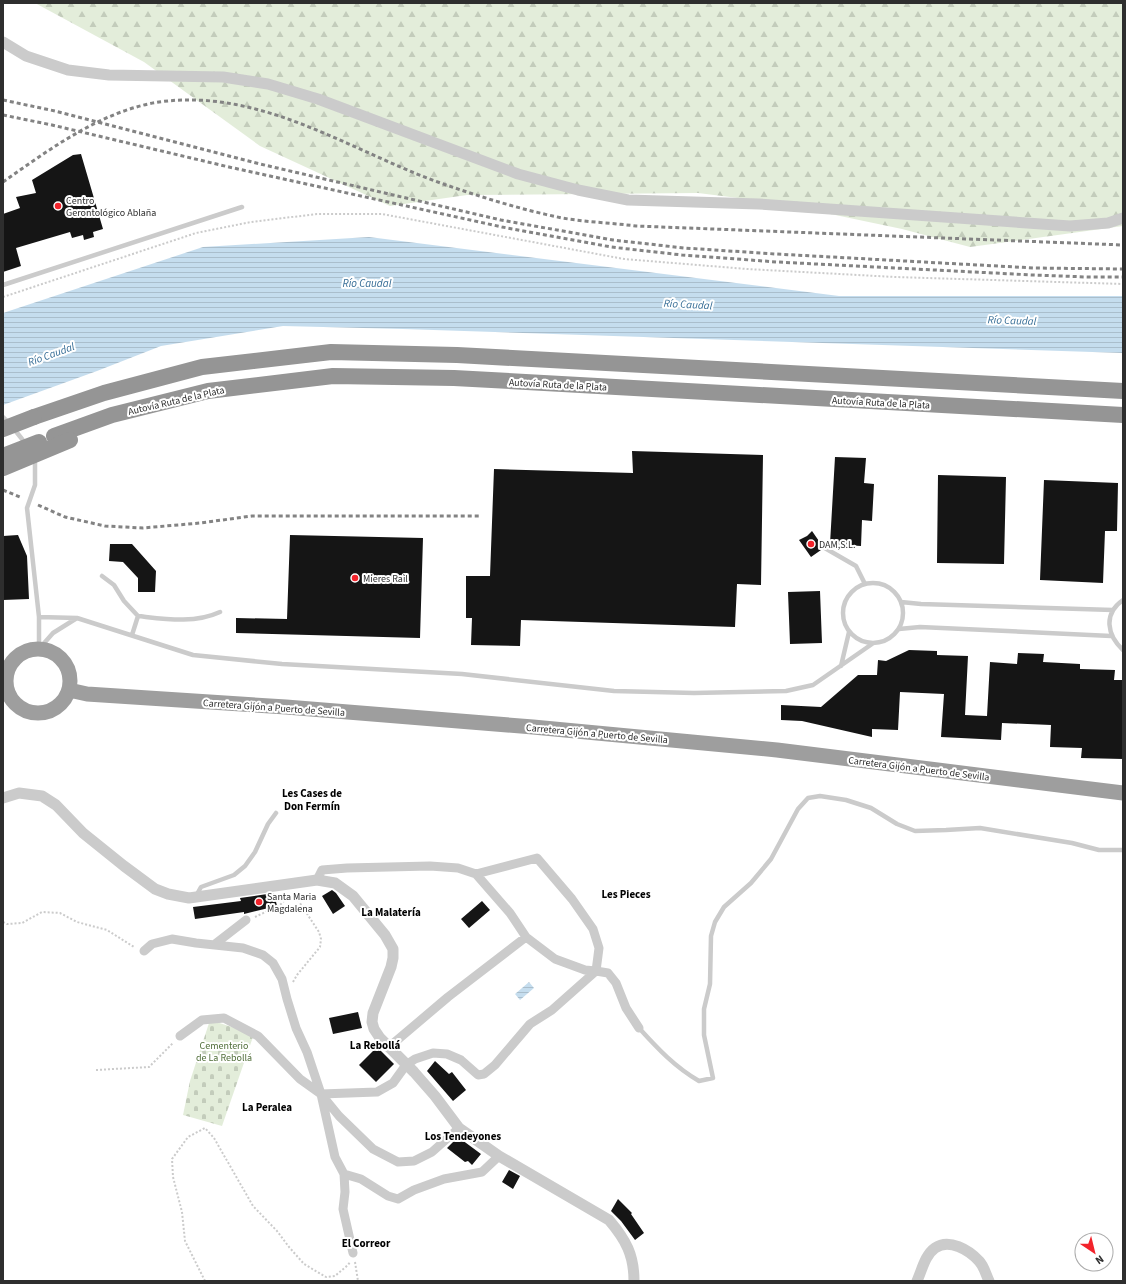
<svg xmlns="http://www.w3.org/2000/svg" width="1126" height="1284" font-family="'Source Sans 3',sans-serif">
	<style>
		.forest { fill: url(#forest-firs) }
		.cemetery { fill: url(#cemetery-stones) }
		.water { fill: url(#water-rules) }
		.building { fill: #151515 }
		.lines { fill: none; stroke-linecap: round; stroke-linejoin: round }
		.path { stroke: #cbcbcb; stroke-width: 2; stroke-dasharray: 2 2; stroke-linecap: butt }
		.service { stroke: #cbcbcb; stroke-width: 4.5 }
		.minor { stroke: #cbcbcb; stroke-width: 9 }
		.tertiary { stroke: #cbcbcb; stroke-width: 11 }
		.trunk { stroke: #9e9e9e; stroke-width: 15 }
		.motorway { stroke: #959595; stroke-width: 16 }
		.rail { stroke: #838383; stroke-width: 3; stroke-dasharray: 4 3; stroke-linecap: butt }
		.motorway-bridge { stroke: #959595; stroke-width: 16 }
		.poi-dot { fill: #f2232b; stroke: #fff; stroke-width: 1.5 }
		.labels { text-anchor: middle; stroke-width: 4; stroke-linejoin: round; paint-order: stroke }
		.poi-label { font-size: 10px; fill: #2e2e2e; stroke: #fff; text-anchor: start }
		.street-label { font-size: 10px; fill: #2e2e2e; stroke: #fff }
		.park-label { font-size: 10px; fill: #4f6d38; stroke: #fff }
		.water-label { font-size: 11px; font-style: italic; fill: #366d96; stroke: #fff }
		.neighbourhood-label { font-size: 11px; font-weight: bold; fill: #000; stroke: #fff }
	</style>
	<defs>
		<pattern id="forest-firs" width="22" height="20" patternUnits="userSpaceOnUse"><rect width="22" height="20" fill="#e3edda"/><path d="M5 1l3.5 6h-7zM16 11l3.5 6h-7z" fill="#c3ccbb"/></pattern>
		<pattern id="cemetery-stones" width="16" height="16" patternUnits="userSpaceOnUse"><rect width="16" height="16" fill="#e3edda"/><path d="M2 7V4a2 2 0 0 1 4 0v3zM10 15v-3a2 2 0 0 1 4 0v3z" fill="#c3ccbb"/></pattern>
		<pattern id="water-rules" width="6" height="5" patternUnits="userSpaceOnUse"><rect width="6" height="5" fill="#c5ddee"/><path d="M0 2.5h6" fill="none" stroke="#aabecc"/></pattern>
	</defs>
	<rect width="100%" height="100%" fill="#fff"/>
	<!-- forest -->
	<path class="forest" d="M35,3H1123V226L970,247L902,229L778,203L698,193L467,195L390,206L260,146L144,62Z"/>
	<!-- cemetery -->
	<path class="cemetery" d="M210,1020L254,1034L222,1126L183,1115L190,1081Z"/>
	<!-- water -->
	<path class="water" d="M369,237L839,296H1123V353L403,329L283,326L161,346L97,371L3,405V313L203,247Z
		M529,982L534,988L520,1000L515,994Z"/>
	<!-- building -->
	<path class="building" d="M81,154L103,229L93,232L94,237L84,240L83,235L72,238L70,232L16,248L21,266L3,272V214L20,208L16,197L36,193L32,180L73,155Z
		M632,451L763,455L761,585L737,584L735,627L521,620L520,646L471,645L472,618H466V576H490L494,469L633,473Z
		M835,457L866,458L864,483L874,484L872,521L862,520L861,546L830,544Z
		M938,475L1006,477L1004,564L937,563Z
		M1044,480L1118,483L1117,531H1105L1103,583L1040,580Z
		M812,531L821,544L819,547L821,550L811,557L799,540L807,536Z
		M18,535L27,556L29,599L3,600V536Z
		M290,535L423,538L420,638L236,633V618L287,619Z
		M110,544H132L156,571L155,592H138V578L123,562L109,561Z
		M820,591L822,643L790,644L788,592Z
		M909,650L937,651V655L968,656L965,715L987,716L990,662L1017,664L1018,653L1044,654L1043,662L1080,664V669L1115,670L1114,680H1123V759L1081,758L1082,748L1050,747L1051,725L1002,723L1001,740L941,737L944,694L900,692L898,730L872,729V737L802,721L781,720V705L821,707L858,675H877L878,660L886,661Z
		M332,890L336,893L345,906L333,914L322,896Z
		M274,893L277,906L244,914V912L195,919L193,907L241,901L240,898Z
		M482,901L490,910L469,928L461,919Z
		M358,1012L362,1028L333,1034L329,1018Z
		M377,1047L394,1064L376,1082L359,1065Z
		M435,1061L449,1074L452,1072L466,1090L453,1101L427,1071Z
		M458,1137L481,1154L472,1165L468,1161L465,1162L447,1148Z
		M509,1170L520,1176L513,1189L502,1182Z
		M618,1199L632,1213L631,1214L644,1233L635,1240L621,1221L611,1211Z"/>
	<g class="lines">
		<!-- path -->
		<path class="path" d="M3,297L196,233L251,222L317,214H382L624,259L747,269L895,277L1123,284
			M255,917L280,905L285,900L292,895
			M3,922L7,924L22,923L42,912L60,913L77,922L107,930L134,947
			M293,982L297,975L320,947L321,939L319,932L294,894
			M96,1070L149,1067L173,1043
			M355,1262L358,1281
			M205,1281L185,1241L182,1212L173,1177L172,1159L188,1137L205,1128L214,1138L253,1206L277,1231L289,1247L304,1264L326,1277L335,1276L348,1265L350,1262"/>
		<!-- service -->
		<path class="service" d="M3,285L242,207
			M3,417L9,423
			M14,429L22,439L26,445
			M33,459L35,463V485L27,508L39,617V649
			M823,547L856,566L865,584
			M102,576L114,585L124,601L138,616L132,635
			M843 613a30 30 0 1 1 60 0a30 30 0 1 1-60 0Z
			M1123,600C1103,614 1107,635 1123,650
			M901,602L921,604L1113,610
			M138,616C165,619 194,624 220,612
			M39,617L77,618L193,655L282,664L462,674L614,691L694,693L786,691L813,685L872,644
			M899,629L920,627L1111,636
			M39,649L53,633L77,618
			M841,666L849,632
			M196,896L201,887L234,875L245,866L255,852L268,824L276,813
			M639,1028C658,1049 675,1067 699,1081L713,1078L704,1035V1009L710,984L711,936L715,922L724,907L751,883L771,859L798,809L808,798L820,796L846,800L871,808L897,824L915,831L946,830L980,828L1072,843L1099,850H1123"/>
		<!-- minor -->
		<path class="minor" d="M317,880L322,870L347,868L430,866L458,868L476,874L510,913L526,937L555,959L585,970L596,971L599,948L593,929L572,899L537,858L476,874
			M215,944L246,920
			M144,951L152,944L172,939L196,943L243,948L263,955L273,963L282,979L287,999L296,1028L307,1052L321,1094L335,1157L344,1174L361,1179L388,1196L398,1199L414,1190L444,1179L482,1172L499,1156
			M180,1036L202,1020L224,1018L258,1036L300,1079L321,1094L339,1116L373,1149L398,1162L414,1161L432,1152L459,1128
			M389,1047L448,997L526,937
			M321,1094L377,1092L393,1083L406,1065L415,1059L433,1053L447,1054L461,1060L478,1075L484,1074L495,1065L530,1024L552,1010L596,971L608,973L616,983L626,1008L639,1028
			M344,1174L345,1192L343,1209L353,1253"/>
		<!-- tertiary -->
		<path class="tertiary" d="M3,42L26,56L68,70L109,75L223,77L268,84L318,99L518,174L578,190L628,200L759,204L1070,226L1108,223L1123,218
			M3,798L19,793L42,796L56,805L83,833L124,866L155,889L168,894L189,898L317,880L335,883L353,896L385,935L393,949V958L391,967L373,1013L372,1022L374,1029L380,1038L414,1072L435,1096L459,1128L499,1156L609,1220C626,1240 634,1255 634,1281
			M917,1281C922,1270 925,1255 935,1248C949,1238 969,1250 979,1261C984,1266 986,1275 989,1281"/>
		<!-- trunk -->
		<path class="trunk" d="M6 681a32 32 0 1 1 64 0a32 32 0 1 1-64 0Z
			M69,690L87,694L286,707L533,727L777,750L1123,793"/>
		<!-- motorway -->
		<path class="motorway" d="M34,417L104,393L202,367L331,352L457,355L1123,391
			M54,436L112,415L208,391L333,376L454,378L1123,415"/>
		<!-- rail -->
		<path class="rail" d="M3,100L55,111L260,164L501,220L613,240L684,248L776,254L1034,268L1123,269
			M3,115L52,125L229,167L502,227L611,247L682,255L777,262L1033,275L1087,277H1123
			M3,182C50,149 101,111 159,102C259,88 346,148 435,181C477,196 519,209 562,218C586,222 612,223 636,226L1123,245
			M3,490L20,497
			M38,505L65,517L105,526L143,528L200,523L252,516H481"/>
		<!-- motorway-bridge -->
		<path class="motorway-bridge" d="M3,429L34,417
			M3,456L39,442
			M3,468L70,440"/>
	</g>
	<!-- markers -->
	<g class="poi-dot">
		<circle cx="58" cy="206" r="4"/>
		<circle cx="811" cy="544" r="4"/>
		<circle cx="355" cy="578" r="4"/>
		<circle cx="259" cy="902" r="4"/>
	</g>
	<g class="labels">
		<!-- poi labels -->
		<g class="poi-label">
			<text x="66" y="204">Centro<tspan x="66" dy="12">Gerontológico Ablaña</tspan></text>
			<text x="819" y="548">DAM,S.L.</text>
			<text x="363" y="582">Mieres Rail</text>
			<text x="267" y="900">Santa Maria<tspan x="267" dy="12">Magdalena</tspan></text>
		</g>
		<!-- street labels -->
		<g class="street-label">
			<text transform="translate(558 384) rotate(3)" y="4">Autovía Ruta de la Plata</text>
			<text transform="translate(176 400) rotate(-13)" y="4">Autovía Ruta de la Plata</text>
			<text transform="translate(881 402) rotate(3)" y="4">Autovía Ruta de la Plata</text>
			<text transform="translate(274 707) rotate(4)" y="4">Carretera Gijón a Puerto de Sevilla</text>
			<text transform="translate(597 733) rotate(5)" y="4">Carretera Gijón a Puerto de Sevilla</text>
			<text transform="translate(919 768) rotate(7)" y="4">Carretera Gijón a Puerto de Sevilla</text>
		</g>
		<!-- park labels -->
		<g class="park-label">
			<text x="224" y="1049">Cementerio<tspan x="224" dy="12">de La Rebollá</tspan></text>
		</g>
		<!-- water labels -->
		<g class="water-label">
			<text x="367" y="287">Río Caudal</text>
			<text transform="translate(688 304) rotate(3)" y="4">Río Caudal</text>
			<text transform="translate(1012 320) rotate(2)" y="4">Río Caudal</text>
			<text transform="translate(51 354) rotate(-20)" y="4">Río Caudal</text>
		</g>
		<!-- neighbourhood labels -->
		<g class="neighbourhood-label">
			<text x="312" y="797">Les Cases de<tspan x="312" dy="13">Don Fermín</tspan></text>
			<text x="626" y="898">Les Pieces</text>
			<text x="391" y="916">La Malatería</text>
			<text x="375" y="1049">La Rebollá</text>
			<text x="267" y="1111">La Peralea</text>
			<text x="463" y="1140">Los Tendeyones</text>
			<text x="366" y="1247">El Correor</text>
		</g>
	</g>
	<!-- border -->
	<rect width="1126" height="1284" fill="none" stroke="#2e2e2e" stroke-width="8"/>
	<!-- north arrow -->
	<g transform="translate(1094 1252) rotate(145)"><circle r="19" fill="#ffffff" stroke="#ababab"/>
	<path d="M0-3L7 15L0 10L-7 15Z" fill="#f2232b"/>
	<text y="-6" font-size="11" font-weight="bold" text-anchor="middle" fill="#2e2e2e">N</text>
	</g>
</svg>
